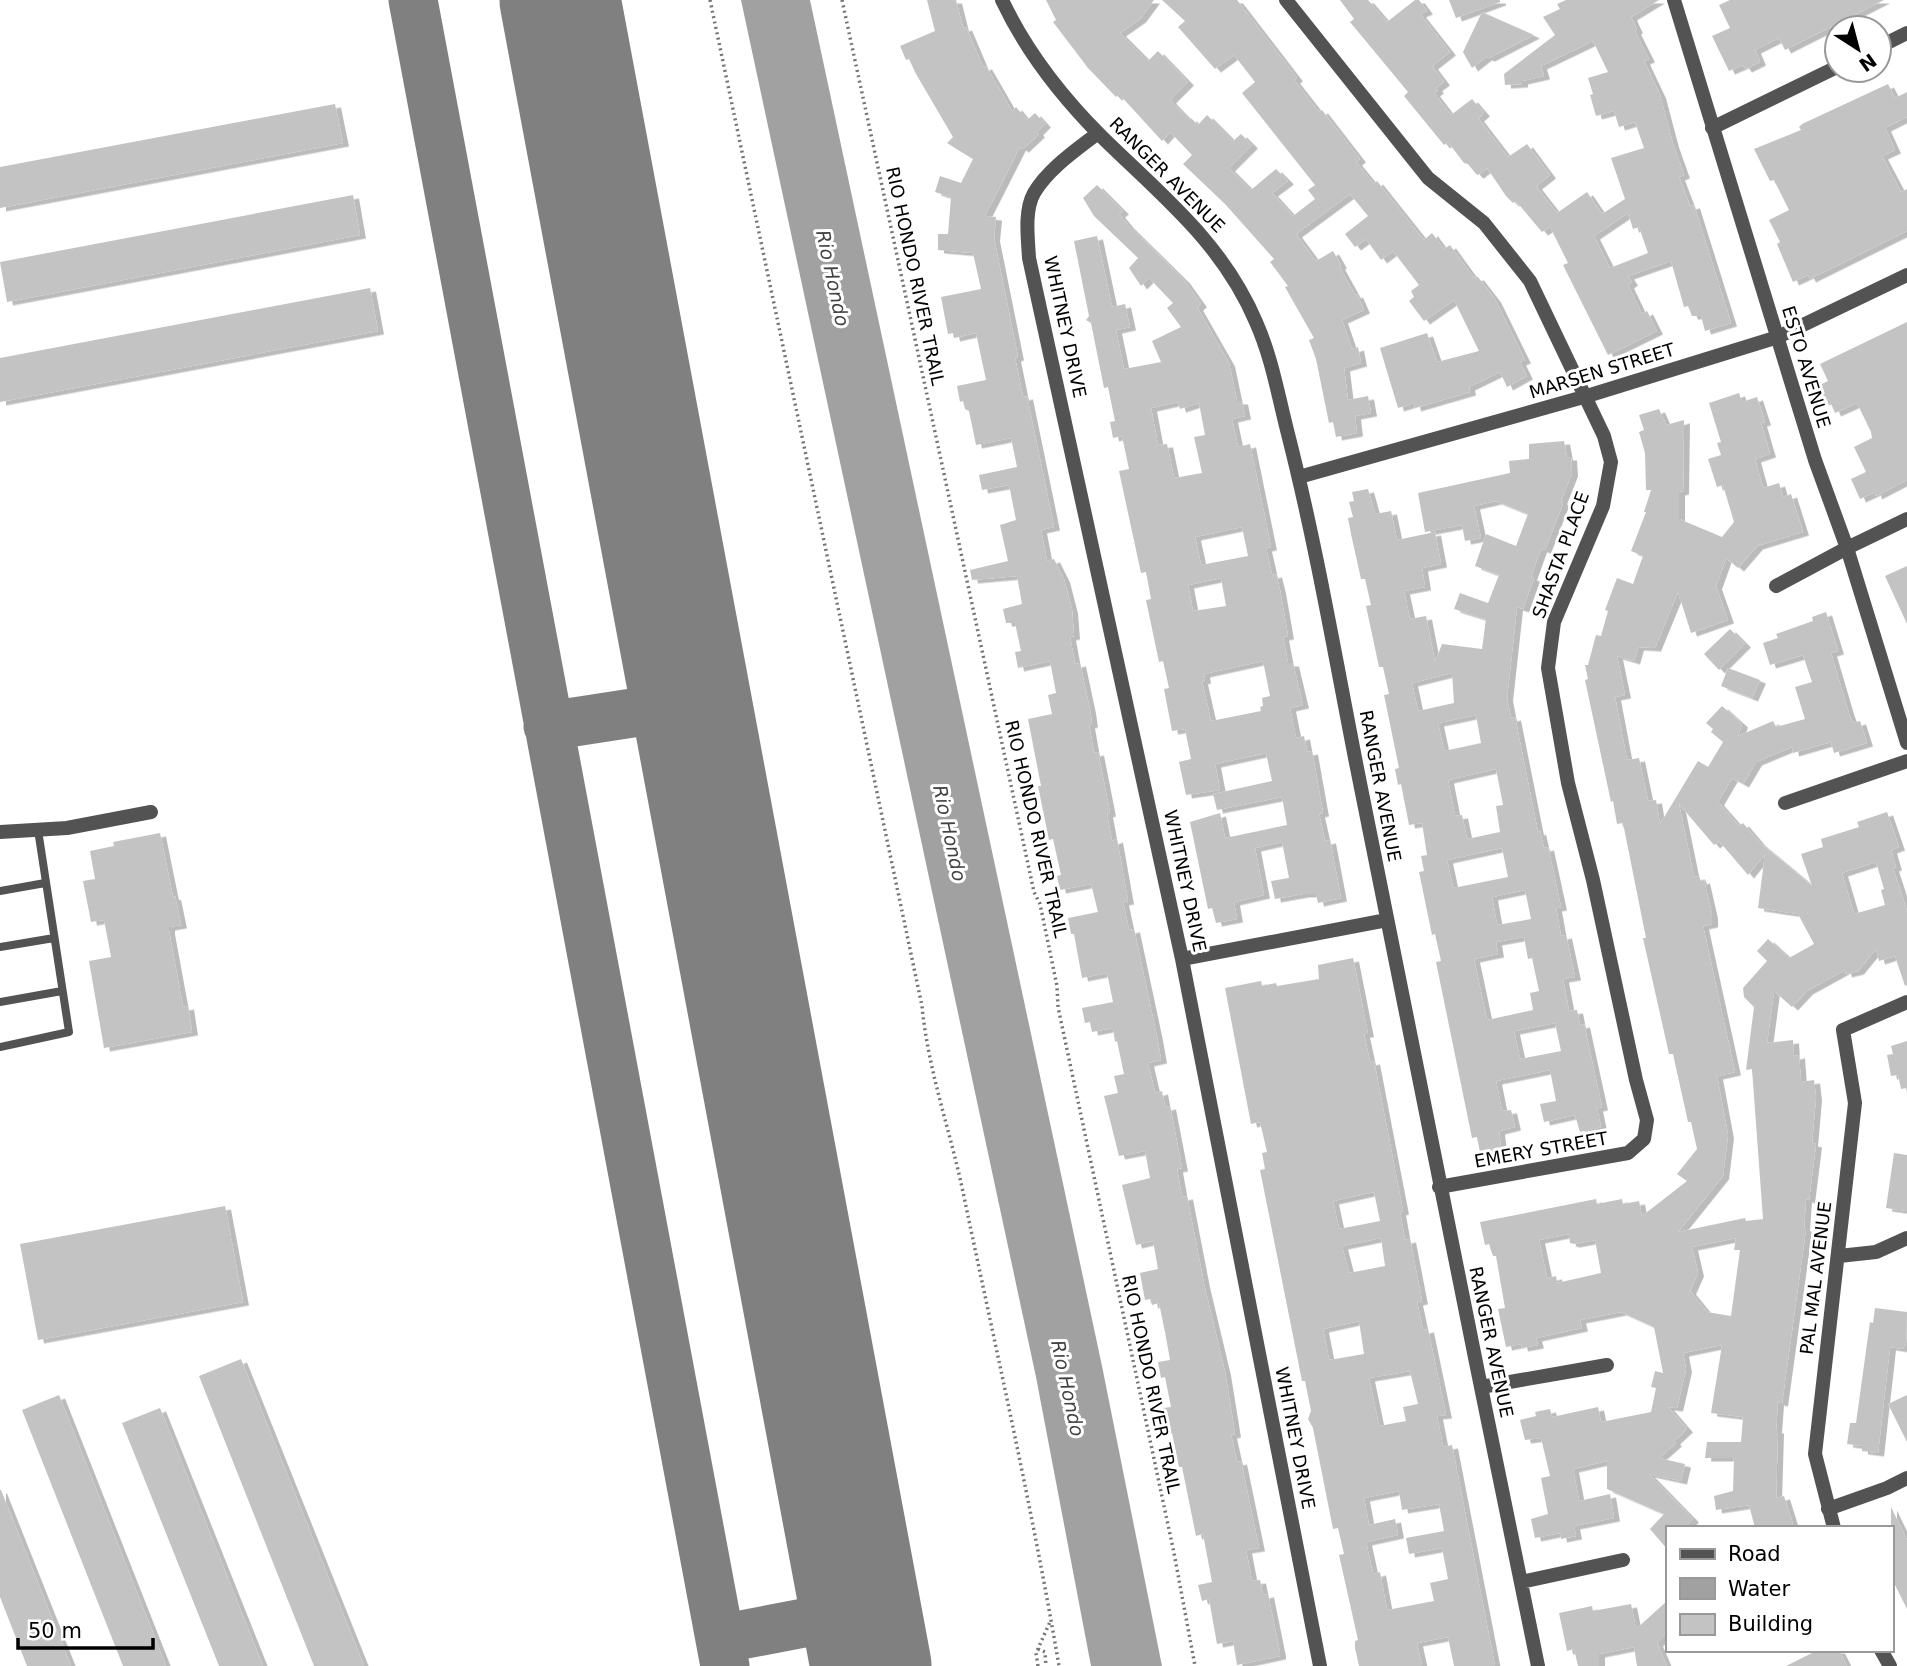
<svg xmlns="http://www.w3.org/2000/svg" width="1907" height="1666" font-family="'DejaVu Sans',sans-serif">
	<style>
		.water { fill: #a1a1a1 }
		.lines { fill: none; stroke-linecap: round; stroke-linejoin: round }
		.taxiway { stroke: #808080; stroke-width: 49 }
		.runway { stroke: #808080; stroke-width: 121 }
		.building { fill: #c3c3c3; fill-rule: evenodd; filter: url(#shadow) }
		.path { stroke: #757575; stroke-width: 3.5; stroke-dasharray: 2 3.5; stroke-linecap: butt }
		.service { stroke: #535353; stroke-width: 8 }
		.minor { stroke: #535353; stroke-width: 14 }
		.labels { text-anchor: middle; stroke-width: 6; stroke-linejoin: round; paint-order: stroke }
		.street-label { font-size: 18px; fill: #000; stroke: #fff }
		.water-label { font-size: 19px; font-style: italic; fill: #424242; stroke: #fff }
	</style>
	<defs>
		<filter id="shadow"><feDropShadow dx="6" dy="3.5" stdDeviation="0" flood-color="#0004"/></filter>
	</defs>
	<rect width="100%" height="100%" fill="#fff"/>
	<!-- water -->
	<path class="water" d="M741,0H810L1102,1366L1162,1666H1091L1036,1377Z"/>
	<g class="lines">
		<!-- taxiway -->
		<path class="taxiway" d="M413,0L725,1666
			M548,726L691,704
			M720,1639L861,1612"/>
		<!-- runway -->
		<path class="runway" d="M560,0L871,1666"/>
	</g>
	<!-- building -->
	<path class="building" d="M927,0H956L963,28L966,27L983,67L986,66L1012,111L1016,107L1027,120L1035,113L1045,124L1037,132L1039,134L1023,149L1020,147L985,216L996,217L994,238L1018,357L1015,358L1023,397L1027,396L1054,527L1041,530L1047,561L1054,559L1064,579L1072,610L1074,636L1070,637L1075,664L1080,663L1090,710L1092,724L1089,725L1094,753L1098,752L1110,813L1107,814L1112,841L1117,839L1120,856L1128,901L1123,902L1129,930L1134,929L1157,1037L1161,1060L1148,1063L1155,1093L1162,1091L1165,1107L1170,1106L1182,1168L1177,1169L1182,1197L1187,1196L1204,1284L1225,1372L1235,1434L1231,1435L1237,1462L1241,1461L1259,1548L1246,1550L1252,1581L1260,1580L1263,1595L1268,1594L1280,1653V1656L1237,1665L1233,1641L1217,1644L1209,1599L1202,1601L1198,1585L1212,1582L1203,1534L1196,1536L1182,1467H1179L1172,1433L1169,1434L1163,1408L1171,1407L1165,1377L1161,1378L1158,1362L1170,1360L1165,1332L1159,1303L1152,1305L1151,1299L1145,1300L1140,1273L1158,1269L1153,1241L1136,1245L1122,1185L1150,1178L1145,1151L1119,1156L1104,1096L1118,1093L1114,1076L1124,1074L1117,1041L1115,1042L1113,1028L1092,1032L1090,1022L1085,1023L1082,1008L1113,1002L1107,973L1082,978L1074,934H1071L1068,918L1098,912L1091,884L1060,890L1057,876L1061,875L1053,839L1049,840L1038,786H1041L1028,719L1052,714L1048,695L1056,693L1050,661L1018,668L1015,652L1021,651L1015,623H1006L1003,609L1022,604L1017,576L972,580L970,570L1008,561L1000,525L1016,520L1009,485L982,490L979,475L1017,467L1011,438L976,445L969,411L965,409L963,401L960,402L957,386L986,380L976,333L954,338L953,333L948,334L941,297L981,289L973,253L938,250V234H948L951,197L935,192L940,176L961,183L973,159L947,143L953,137L916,74L909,59L906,60L900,46L935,31Z
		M1046,0H1154L1140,19L1120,33L1148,61L1158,51L1188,82L1170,100L1189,120L1191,118L1198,125L1207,115L1233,141L1241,134L1252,145L1229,168L1251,190L1276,169L1288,181L1272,193L1293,216L1315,199L1308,190L1315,185L1242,93L1255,82L1234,55L1215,69L1178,27L1185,21L1162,0H1237L1297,78L1294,80L1319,112L1322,110L1360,159L1356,162L1374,184L1377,181L1424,240L1432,233L1444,249L1450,245L1474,278L1478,277L1495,299L1525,360L1520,362L1527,376L1507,387L1500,372L1469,387L1470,392L1415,408L1414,403L1398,408L1380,348L1427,333L1437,362L1479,351L1454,300L1424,321L1409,301L1414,297L1411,291L1419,285L1393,251L1381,260L1366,239L1355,247L1345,234L1368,216L1350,194L1296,234L1316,261L1333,251L1341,265L1339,266L1355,295L1357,294L1364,310L1342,320L1352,349L1358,347L1361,363L1344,368L1348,400L1368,396L1371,413L1355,416L1357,433L1336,437L1333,422L1329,423L1316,359L1309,340L1314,338L1285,287L1288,286L1270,262L1274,259L1225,204L1183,164L1192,155L1170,132L1162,141L1119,94L1116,97L1088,68L1053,22L1056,20Z
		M1340,0H1368L1387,22L1415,0H1419L1427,11L1420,14L1450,52L1432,66L1444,82L1436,88L1438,90L1434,93L1451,115L1472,99L1484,113L1478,118L1508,157L1527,144L1550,175L1536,186L1557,213L1587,192L1602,214L1625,199L1611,158L1644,148L1635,122L1619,127L1614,111L1596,116L1590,95L1593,94L1588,78L1608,72L1593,41L1541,66L1544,76L1522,81V84L1505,85L1504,74L1555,35L1543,17L1560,9L1557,4L1566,0H1659L1631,17L1637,30L1635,31L1649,59L1644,61L1660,95L1673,144L1684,175L1679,177L1690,206L1694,205L1731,323L1705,331L1701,316H1692L1688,306L1684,307L1671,261L1628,276L1632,282L1628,285L1642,314L1647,311L1657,331L1608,355L1563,265L1568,263L1550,227L1542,232L1516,201L1513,203L1506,196L1487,168L1478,175L1476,174L1468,164L1464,163L1448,142L1444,145L1404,96L1408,92L1350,22L1354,19ZM1628,213L1633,229L1639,227L1648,253L1610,268L1594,236Z
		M1449,0H1500V2L1456,18Z
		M1730,0H1884L1785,50L1779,38L1755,50L1760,62L1746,69L1743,65L1729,71L1712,36L1730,28L1719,5Z
		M1482,12L1534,35L1489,58L1486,57L1472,68L1463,52Z
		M1888,84L1895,98L1907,92V117L1885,128L1895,150L1882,156L1901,192L1907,189V231L1810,279L1808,275L1793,282L1777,244L1780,242L1769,220L1789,210L1774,180L1770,181L1754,149L1801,130L1799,127L1802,124Z
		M335,104L343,143L0,208V167Z
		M1097,185L1123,211L1119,214L1128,225L1184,280L1201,304L1197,307L1229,363L1237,401H1242L1245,416L1232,419L1238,447L1250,444L1271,547L1266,548L1272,575L1276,574L1280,590L1288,636L1283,637L1288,663H1293L1303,705L1290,708L1296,738L1304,736L1307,752L1312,751L1323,813L1319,814L1325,841L1330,840L1341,898L1318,903L1316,894H1303L1275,899L1271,881L1289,878L1282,842L1255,848L1264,895L1234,902L1237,919L1216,923L1212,908L1208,909L1190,822L1220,813L1225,838L1287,825L1282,797L1217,810L1213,794L1272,781L1266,753L1215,764L1220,790L1186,795L1179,762L1191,759L1185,729L1172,731L1164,689L1169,688L1163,661L1159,662L1146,600L1151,599L1146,572L1141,573L1119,471L1129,469L1122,436L1113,438L1110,422L1115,421L1108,387L1104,388L1091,323L1086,320L1089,316L1074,241L1097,236L1112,307L1125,304L1130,327L1116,330L1124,369L1161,362L1152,341L1181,327L1167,308L1173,303L1149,278L1141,286L1129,268L1138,258L1094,216L1083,198ZM1178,402L1180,409L1199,403L1205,435L1194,437L1202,473L1174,478L1167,444L1158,445L1151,408ZM1242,527L1248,556L1201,565L1195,537ZM1221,578L1226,606L1193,611L1188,585ZM1263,661L1270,696L1262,698L1263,706L1260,707L1261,711L1211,721L1202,681L1205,680L1204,674Z
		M353,195L360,235L7,302L0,262Z
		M370,288L378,331L0,402V358Z
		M1907,322V480L1876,496L1875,492L1860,499L1851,479L1866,472L1854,447L1872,438L1871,432L1857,403L1835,413L1829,399L1823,402L1818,386L1828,381L1820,364Z
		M1739,393L1742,402L1757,397L1765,422L1761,423L1770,454L1755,459L1763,488L1779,483L1783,497L1791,494L1803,532L1757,546L1738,568L1726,558L1716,586L1728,620L1691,633L1678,592L1655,648L1638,647L1634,661L1617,656L1625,695L1615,697L1627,760L1639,758L1648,801L1656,800L1660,824L1698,761L1708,767L1723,742L1711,732L1713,729L1706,723L1722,706L1742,724L1738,736L1773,721L1776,727L1805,719L1795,687L1812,682L1803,655L1770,665L1763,643L1778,638L1776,634L1813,621L1812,617L1826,612L1838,651L1831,653L1849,714L1853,723L1860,721L1867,743L1834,753L1831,742L1793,753L1792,747L1756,762L1743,784L1732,778L1718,802L1739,826L1743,823L1760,843L1812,886L1801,854L1823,847L1821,839L1859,827L1857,822L1887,812L1899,847L1891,850L1896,867L1893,868L1907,911V985L1905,986L1895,956L1879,961L1876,949L1858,971L1846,974L1845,970L1807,991L1792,1007L1774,991L1767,1043L1793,1040L1794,1056L1799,1055L1801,1082L1814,1080L1816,1097L1812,1143L1816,1144L1809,1200L1806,1199L1804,1227L1806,1229L1782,1403L1778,1402L1776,1430H1778L1776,1498L1784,1496L1794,1528H1755L1749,1505L1716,1510L1714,1496L1733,1491L1734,1458H1705L1707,1442H1741L1743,1417L1711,1413L1722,1345L1683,1353L1686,1369L1677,1408L1668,1407L1687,1429L1674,1441L1676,1443L1659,1458L1685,1464L1681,1481L1649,1474L1693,1519L1684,1528H1667V1549L1650,1529L1664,1514L1607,1489V1461L1573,1469L1579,1501L1610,1494L1614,1518L1574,1526L1576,1536L1561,1539L1560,1533L1535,1538L1531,1519L1548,1514L1541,1478L1550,1476L1541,1438L1525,1440L1520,1420L1536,1416L1535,1412L1550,1409L1552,1417L1598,1407L1601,1422L1651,1412L1656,1388L1651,1387L1655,1371L1663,1373L1654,1327L1621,1312L1580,1320L1582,1328L1536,1338L1538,1345L1522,1348L1521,1344L1506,1347L1498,1309L1505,1308L1496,1256H1493L1489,1244L1485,1245L1480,1222L1596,1199L1597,1204L1622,1199L1623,1204L1639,1201L1642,1216L1687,1181L1677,1174L1697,1149L1691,1122H1688L1673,1054H1669L1643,938H1646L1623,823L1617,824L1613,801L1611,802L1585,680L1588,679L1585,665H1588L1596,635L1601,636L1608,611L1605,610L1617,578L1633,584L1643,556L1631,551L1646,512H1644L1651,490H1646L1645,453L1639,432L1644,430L1639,415L1659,409L1666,425L1684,420L1683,491L1679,492V519L1722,537L1734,522L1723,485L1717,487L1708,459L1721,455L1717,443L1721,442L1709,403ZM1679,804L1714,845L1719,841L1748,875L1765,854L1758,908L1798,914L1814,944L1789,958L1768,939L1757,951L1767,961L1743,988L1744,997L1754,1007L1746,1070L1752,1069L1763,1219L1746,1221L1745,1218L1678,1232L1723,1176L1728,1135L1717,1076L1735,1072L1703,926L1712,924V915L1704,880L1701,881L1699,876L1694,877ZM1876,862L1884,889L1881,890L1885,905L1854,914L1842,873ZM1569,1234L1570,1243L1574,1244L1595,1240L1601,1273L1557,1283L1556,1276L1547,1278L1539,1240ZM1736,1238L1734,1250H1740L1731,1316L1707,1312L1690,1291L1698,1273L1692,1247Z
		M1564,441L1567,457H1571L1572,473L1561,501L1563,502L1562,506L1545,550L1541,549L1531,577L1534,578L1523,609L1517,607L1507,698L1511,718L1515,717L1538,832L1540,831L1544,848L1548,847L1561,907L1556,908L1561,936L1566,935L1575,977L1563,979L1569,1011L1577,1010L1580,1025L1584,1024L1602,1107L1597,1108L1601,1127L1580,1132L1575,1115L1544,1122L1540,1104L1556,1101L1550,1070L1496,1081L1502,1111L1511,1110L1515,1127L1499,1131L1501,1148L1480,1152L1477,1137L1472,1138L1436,962L1441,961L1435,934L1432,935L1419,872L1424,871L1421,856L1427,855L1422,823L1409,825L1401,784L1398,785L1395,769L1399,768L1384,695L1389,694L1383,667H1379L1366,606L1371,605L1365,579H1361L1351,534L1348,518L1353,517L1349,502L1354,501L1352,492L1368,489L1375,514L1391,511L1397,540L1435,532L1441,564L1422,568L1425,587L1404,591L1410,619L1426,616L1435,662L1442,644L1482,649L1486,619L1454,609L1460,593L1488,603L1499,575L1475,566L1486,534L1516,546L1528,514L1496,501L1474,506L1481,538L1465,541L1462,525L1425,532L1418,493L1510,473L1509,461L1529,459V444ZM1452,673L1454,703L1418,711L1412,683ZM1476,715L1481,743L1444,751L1438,723ZM1496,769L1503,805L1496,806L1500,832L1467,839L1462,815L1455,816L1448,780ZM1502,848L1508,877L1453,888L1447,860ZM1525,890L1531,919L1497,925L1492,897ZM1524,937L1528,959L1532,958L1539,991L1530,993L1533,1010L1487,1020L1474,959L1498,954L1496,942ZM1555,1023L1561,1051L1520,1059L1514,1031Z
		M1907,566V624L1885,576Z
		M1730,629L1745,644L1719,670L1704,654Z
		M1728,668L1760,680L1752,698L1721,686Z
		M160,833L173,897L175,896L181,925L169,927V931L183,1007L188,1006L192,1032L104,1048L89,961L111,957L104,920L91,922L83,881L95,879L90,851L114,846L113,842Z
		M1353,958L1368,1034H1364L1370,1062L1374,1061L1403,1211L1400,1212L1405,1240L1410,1239L1422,1301L1417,1302L1423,1330L1428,1329L1446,1415L1437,1416L1443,1447L1452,1445L1495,1666H1454L1448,1637L1417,1643L1422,1666H1359L1355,1648V1641L1358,1640L1339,1555L1344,1554L1338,1528L1333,1529L1313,1428L1308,1419L1311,1411L1305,1381H1302L1260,1170L1265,1169L1262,1153L1267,1152L1260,1122L1251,1124L1225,988L1261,981L1262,986L1276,983L1277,986L1319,979L1318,965ZM1374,1192L1380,1221L1339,1229L1333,1201ZM1381,1238L1385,1266L1349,1273L1342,1246ZM1359,1321L1364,1354L1329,1360L1323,1329ZM1410,1371L1418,1404L1403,1407L1406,1421L1379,1426L1369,1378ZM1399,1491L1402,1510L1439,1504L1444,1531L1406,1538L1409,1554L1442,1548L1448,1579L1430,1583L1434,1601L1387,1610L1380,1572L1373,1574L1366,1542L1398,1535L1395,1519L1369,1525L1364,1498Z
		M1907,1041V1088L1901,1089L1898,1075L1891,1076L1887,1055L1893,1054L1891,1046Z
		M1894,1153L1907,1155V1211L1886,1208Z
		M225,1206L243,1302L38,1340L20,1244Z
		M1875,1308L1907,1312L1906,1343L1903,1349L1890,1347L1878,1453L1862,1451V1446L1847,1444L1850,1423H1856L1870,1322L1873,1323Z
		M241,1359L364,1666H314L199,1376Z
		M59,1395L166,1666H123L22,1410Z
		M1907,1395V1442L1888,1404Z
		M160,1408L263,1666H219L122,1423Z
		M0,1490H1L71,1666H27L0,1597Z
		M1891,1507L1907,1540V1609L1891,1577Z
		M1667,1601V1633L1657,1643L1667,1666H1637L1634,1647L1599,1654V1666H1578L1574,1649L1567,1651L1559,1613L1592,1606L1593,1611L1631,1604L1636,1629Z
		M1818,1650H1839L1847,1666H1786Z"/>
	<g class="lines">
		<!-- path -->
		<path class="path" d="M710,0L922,1006C928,1070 950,1130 963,1192C996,1350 1032,1507 1059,1666
			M842,0L1034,892L1040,904L1057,986L1058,1007L1174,1553L1195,1666
			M1038,1649L1045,1652L1046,1666
			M1038,1666L1036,1653L1050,1622"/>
		<!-- service -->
		<path class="service" d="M0,891L45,883
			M0,947L54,938
			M0,1002L62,991
			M0,1047L69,1032L38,830"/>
		<!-- minor -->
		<path class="minor" d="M1002,0C1026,51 1062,97 1102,137C1162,196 1222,242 1256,322C1272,358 1278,395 1288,434C1316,544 1335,656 1357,768C1417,1067 1476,1367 1538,1666
			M1286,0L1428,178L1484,223L1530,281L1604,436L1611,462L1603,506L1554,622L1548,668L1568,783L1593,880L1636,1080L1647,1120L1644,1139L1628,1153L1439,1187
			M1674,0L1815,460L1847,548L1907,743
			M1879,47L1907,33
			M1712,128L1837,67
			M1098,133C1076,150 1048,169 1034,193C1024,211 1028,238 1029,258L1182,959L1320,1666
			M1299,477L1587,396L1778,337L1907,275
			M1776,586L1847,548L1907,519
			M1785,803L1907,761
			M0,832L67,828L151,812
			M1182,959L1387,920
			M1839,1256L1876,1252L1907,1238
			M1481,1387L1607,1365
			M1828,1509L1887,1488L1907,1478
			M1834,1528L1815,1454L1855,1103L1843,1030L1907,1002
			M1521,1582L1623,1560
			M1881,1650L1890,1666"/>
	</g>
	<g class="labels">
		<!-- street labels -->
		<g class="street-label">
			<text transform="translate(1167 175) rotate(45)" y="6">RANGER AVENUE</text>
			<text transform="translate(915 276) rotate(78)" y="6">RIO HONDO RIVER TRAIL</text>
			<text transform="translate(1065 327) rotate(78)" y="6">WHITNEY DRIVE</text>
			<text transform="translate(1806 367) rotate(73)" y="6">ESTO AVENUE</text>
			<text transform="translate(1602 371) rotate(-17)" y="6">MARSEN STREET</text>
			<text transform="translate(1561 555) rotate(-70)" y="6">SHASTA PLACE</text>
			<text transform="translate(1380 786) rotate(79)" y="6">RANGER AVENUE</text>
			<text transform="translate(1036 829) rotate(77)" y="6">RIO HONDO RIVER TRAIL</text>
			<text transform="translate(1185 881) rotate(78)" y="6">WHITNEY DRIVE</text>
			<text transform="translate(1541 1150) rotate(-10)" y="6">EMERY STREET</text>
			<text transform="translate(1816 1278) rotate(-83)" y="6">PAL MAL AVENUE</text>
			<text transform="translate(1491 1342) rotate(78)" y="6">RANGER AVENUE</text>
			<text transform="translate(1151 1384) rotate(78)" y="6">RIO HONDO RIVER TRAIL</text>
			<text transform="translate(1295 1438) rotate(79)" y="6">WHITNEY DRIVE</text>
		</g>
		<!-- water labels -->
		<g class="water-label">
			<text transform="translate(833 278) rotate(78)" y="7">Rio Hondo</text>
			<text transform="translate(950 833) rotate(78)" y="7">Rio Hondo</text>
			<text transform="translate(1068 1388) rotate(78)" y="7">Rio Hondo</text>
		</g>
	</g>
	<!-- legend -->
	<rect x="1666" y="1526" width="228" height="126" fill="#ffffff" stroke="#999999" stroke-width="2"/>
	<rect x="1680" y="1549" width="35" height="10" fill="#535353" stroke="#999999" stroke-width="2"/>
	<text x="1728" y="1561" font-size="21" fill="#000000">Road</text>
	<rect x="1680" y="1578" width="35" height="21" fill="#a1a1a1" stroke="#999999" stroke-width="2"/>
	<text x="1728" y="1596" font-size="21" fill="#000000">Water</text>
	<rect x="1680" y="1614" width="35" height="21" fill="#c3c3c3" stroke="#999999" stroke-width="2"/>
	<text x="1728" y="1631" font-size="21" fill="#000000">Building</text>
	<!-- north arrow -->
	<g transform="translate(1858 49) rotate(144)"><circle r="33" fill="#ffffff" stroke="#999999" stroke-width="2"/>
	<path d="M0-5L12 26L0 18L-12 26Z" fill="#000000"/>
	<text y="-10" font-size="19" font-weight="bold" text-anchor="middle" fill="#000000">N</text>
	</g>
	<!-- scale -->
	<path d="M18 1638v10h135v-10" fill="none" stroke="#000000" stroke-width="3.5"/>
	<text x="28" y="1638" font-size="21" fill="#000000" stroke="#ffffff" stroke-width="5" paint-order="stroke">50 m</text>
</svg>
